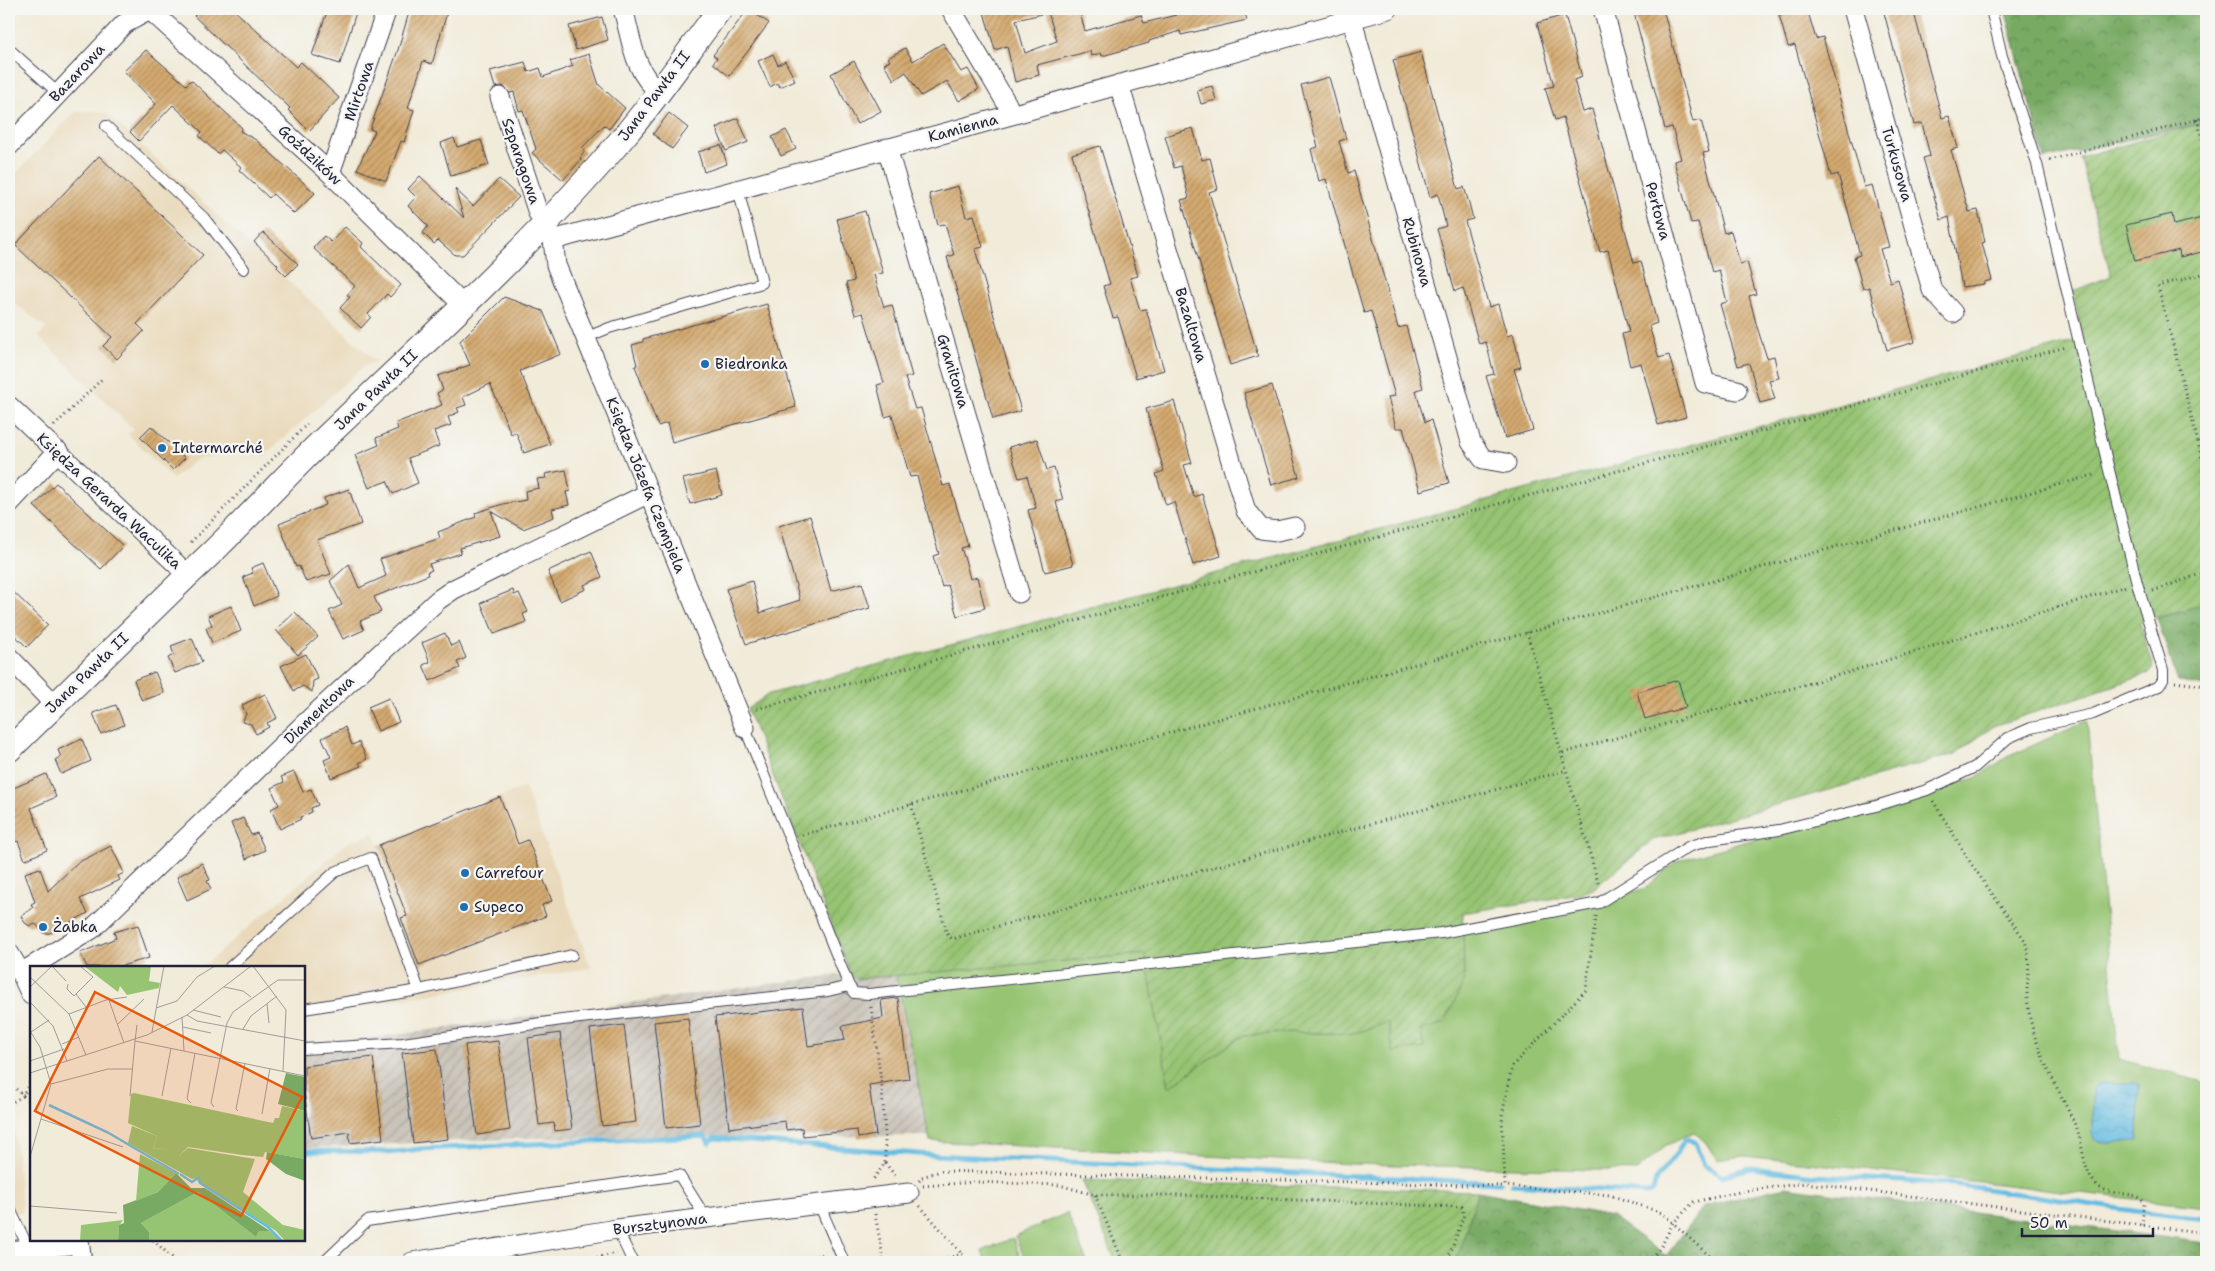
<svg xmlns="http://www.w3.org/2000/svg" width="2215" height="1271" font-family="'Shantell Sans',sans-serif">
	<style>
		.built { fill: #e9d9ba }
		.industrial { fill: url(#industrial-furrows) }
		.grass { fill: #96c472; stroke: #5c7356 }
		.forest { fill: url(#forest-crowns); stroke: #4d6650 }
		.garden { fill: url(#garden-furrows); stroke: #5c7356 }
		.water { fill: url(#water-waves); stroke: #436f8e }
		.lines { fill: none; stroke-linecap: round; stroke-linejoin: round }
		.stream { stroke: #64bce2; stroke-width: 5 }
		.building { fill: url(#building-hatch) }
		.service-casing { stroke: #414053; stroke-width: 12 }
		.minor-casing { stroke: #414053; stroke-width: 21 }
		.tertiary-casing { stroke: #414053; stroke-width: 26 }
		.path { stroke: #414053; stroke-width: 3; stroke-dasharray: 1 4; stroke-linecap: butt }
		.service { stroke: #fff; stroke-width: 10 }
		.minor { stroke: #fff; stroke-width: 19 }
		.tertiary { stroke: #fff; stroke-width: 24 }
		.poi-dot { fill: #1f6fb2; stroke: #f6f6f2; stroke-width: 2 }
		.labels { text-anchor: middle; stroke-width: 4.5; stroke-linejoin: round; paint-order: stroke }
		.street-label { font-size: 15px; fill: #22223b; stroke: #f6f6f2 }
		.poi-label { font-size: 15px; fill: #22223b; stroke: #f6f6f2; text-anchor: start }
		.inset-river { fill: none; stroke: #64bce2; stroke-width: 2.5 }
		.inset-road { fill: none; stroke: #9e9b9a; stroke-width: 1 }
		.view { fill: #e8590c; fill-opacity: 0.15; stroke: #e8590c; stroke-width: 2.5 }
		.inset-edge { fill: none; stroke: #22223b; stroke-width: 2.5 }
	</style>
	<defs>
		<pattern id="industrial-furrows" width="10" height="10" patternUnits="userSpaceOnUse" patternTransform="scale(1.25)"><rect width="10" height="10" fill="#c9c3b8"/><path d="M-1 1l2-2M0 10L10 0M9 11l2-2" fill="none" stroke="#aca79f"/></pattern>
		<pattern id="forest-crowns" width="20" height="18" patternUnits="userSpaceOnUse" patternTransform="scale(1.25)"><rect width="20" height="18" fill="#78aa64"/><path d="M2 6a3 3 0 1 1 6 0M12 15a3 3 0 1 1 6 0" fill="none" stroke="#628a54"/></pattern>
		<pattern id="garden-furrows" width="10" height="10" patternUnits="userSpaceOnUse" patternTransform="scale(1.25)"><rect width="10" height="10" fill="#96c472"/><path d="M-1 1l2-2M0 10L10 0M9 11l2-2" fill="none" stroke="#81a864"/></pattern>
		<pattern id="water-waves" width="16" height="10" patternUnits="userSpaceOnUse" patternTransform="scale(1.25)"><rect width="16" height="10" fill="#64bce2"/><path d="M0 5q4-4 8 0t8 0" fill="none" stroke="#56a1c3"/></pattern>
		<pattern id="building-hatch" width="6" height="6" patternUnits="userSpaceOnUse" patternTransform="scale(1.25)"><rect width="6" height="6" fill="#d4aa70"/><path d="M-1 1l2-2M0 6l6-6M5 7l2-2" fill="none" stroke="#ac8a5d"/></pattern>
	</defs>
	<rect width="100%" height="100%" fill="#f6f6f2"/>
	<filter id="ink" filterUnits="userSpaceOnUse"><feTurbulence type="fractalNoise" baseFrequency=".02" numOctaves="2"/><feDisplacementMap in="SourceGraphic" scale="10" xChannelSelector="R" yChannelSelector="G"/><feConvolveMatrix kernelMatrix="1 2 1 2 8 2 1 2 1" color-interpolation-filters="sRGB"/></filter>
	<filter id="wash" filterUnits="userSpaceOnUse"><feTurbulence type="fractalNoise" baseFrequency=".0096" numOctaves="4" result="noise"/><feDisplacementMap in="SourceGraphic" scale="20" xChannelSelector="R" yChannelSelector="G"/><feGaussianBlur stdDeviation="1.12" result="paint"/><feColorMatrix in="noise" values="0 0 0 0 0 0 0 0 0 0 0 0 0 0 0 0 0 1.4 0 .05"/><feComposite in="paint" operator="in"/></filter>
	<g filter="url(#wash)">
		<rect width="100%" height="100%" fill="#f1ebd9"/>
		<!-- built -->
		<path class="built" d="M95,111L107,114L136,140L376,362L366,364L264,456L253,449L195,460L173,479L128,434L134,430L38,336L47,328L9,299V181L70,117L76,112Z
			M525,787L591,968L304,1015V967H202L347,843L374,833L379,845Z
			M9,1097L11,1101L23,1213H9Z"/>
		<!-- industrial -->
		<path class="industrial" d="M850,973L857,979L896,975L929,1136L531,1138L304,1148V1047Z"/>
		<!-- grass -->
		<path class="grass" d="M2087,721L2119,1059L2206,1083V1207L1744,1156L1717,1160L1706,1143L1694,1132L1665,1146L1637,1171L1351,1164L930,1141L896,975L1146,954L1169,1087L1242,1036L1290,1032L1353,1034L1388,1022L1424,1047L1420,1030L1463,926L1564,911L1646,888L1676,861L1975,778L2007,757Z
			M1067,1213L1087,1262H1026L1015,1236Z
			M1013,1238L1022,1262H986L982,1251Z"/>
		<!-- forest -->
		<path class="forest" d="M2005,9H2206V122L2044,159Z
			M2206,603V686L2178,682L2157,618Z
			M1785,1187L2206,1243V1262H1773L1739,1257L1735,1262H1456L1478,1191L1611,1216L1666,1256L1704,1206Z"/>
		<!-- garden -->
		<path class="garden" d="M2206,122V603L2139,623L2154,667L2148,674L1994,726L1955,754L1653,840L1593,889L1581,894L1463,913L1464,981L1445,1023L1421,1030L1424,1048L1393,1052L1388,1022L1353,1034L1290,1032L1242,1036L1169,1087L1145,954L856,979L850,973L747,709L769,694L2083,339L2073,291L2111,276L2080,157Z
			M1082,1180L1478,1191L1456,1262H1116Z"/>
		<!-- water -->
		<path class="water" d="M2105,1083H2135L2139,1085L2138,1140C2125,1141 2103,1148 2093,1138V1089L2097,1084Z"/>
		<g class="lines">
			<!-- stream -->
			<path class="stream" d="M304,1151L397,1152L420,1149L705,1136L709,1143L714,1138L932,1155L1500,1183
				M1512,1184L1648,1193L1653,1191L1656,1179L1677,1153L1684,1141L1688,1139L1696,1143L1704,1165L1721,1176L1751,1168L1816,1176L1953,1184L2134,1211L2206,1219"/>
		</g>
		<g id="blocks">
			<!-- building -->
			<path class="building" d="M201,9H233L296,67L301,62L339,98L309,131L288,110L290,108L194,16Z
				M328,9H357L340,64L312,55Z
				M410,9H448L432,64L423,61L408,108L414,110L404,142L401,141L386,181L357,169L375,131L370,129L398,50Z
				M748,9L769,23L729,76L713,63L717,58L713,55Z
				M983,9H1041L1042,14L1016,20L1025,53L1057,41L1047,9H1079L1085,31L1141,15L1144,23L1176,15L1175,12L1187,9H1244L1247,20L1181,35L1180,31L1149,41V43L1102,56L1101,53L1091,56L1090,51L1037,65L1039,75L1015,82L1007,46L995,50Z
				M1633,9H1663L1693,122L1701,120L1709,152L1703,153L1724,233L1731,231L1740,264L1747,262L1756,294L1749,296L1757,327L1767,358L1774,356L1779,378L1769,380L1775,399L1760,403L1749,363L1738,366L1720,304L1727,302L1719,270L1712,272L1698,222L1691,223L1674,161L1681,159L1672,127L1665,129Z
				M1784,9H1807L1816,39L1823,37L1864,187L1872,185L1889,247L1880,249L1890,282L1898,279L1915,342L1887,350L1869,287L1863,289L1854,257L1860,255L1838,174L1831,176L1795,45L1788,47L1779,15L1786,13Z
				M1883,9H1913L1942,118L1949,116L1958,148L1951,150L1969,212L1978,210L1985,242L1982,243L1992,280L1984,282V284L1962,287L1949,217L1941,220L1923,158L1930,156L1922,123L1914,125Z
				M1565,15L1582,77L1574,80L1583,112L1592,109L1634,263L1641,261L1657,323L1649,326L1659,358L1669,355L1686,417L1658,425L1641,363L1630,366L1622,334L1629,332L1608,250L1600,252L1563,117L1555,120L1545,88L1554,86L1537,23Z
				M602,17L608,40L576,50L569,26Z
				M943,43L961,72L968,69L979,89L959,101L947,81L921,96L906,72L894,80L884,64L890,61L888,58L905,48L913,61Z
				M146,50L186,85L191,80L242,128L240,131L256,140L315,193L294,214L273,194L269,198L239,170L241,167L222,150L218,154L199,136L202,132L173,105L139,141L130,132L156,104L124,71Z
				M1421,52L1458,189L1464,187L1469,203L1473,219L1465,221L1489,307L1498,304L1507,336L1513,334L1521,367L1514,369L1533,430L1505,438L1486,376L1494,374L1486,342L1479,344L1463,288L1455,291L1437,229L1446,226L1438,194L1430,197L1393,60Z
				M589,54L599,85L625,108L609,129L604,125L582,148L585,151L580,158L581,160L563,180L532,153L536,149L523,110L519,111L514,92L510,93L503,86L495,87L490,71L525,62L528,72L540,68L543,77L573,66L570,60Z
				M773,54L778,65L785,61L795,80L780,87L777,83L770,87L758,61Z
				M854,61L881,111L857,124L831,74Z
				M1329,77L1346,139L1339,141L1348,173L1354,171L1398,328L1406,326L1423,388L1416,390L1420,406L1425,422L1431,420L1449,483L1420,491L1403,428H1396L1388,397L1395,396L1371,311L1364,313L1326,179L1319,181L1311,149L1318,147L1301,85Z
				M1212,86L1216,100L1201,104L1197,90Z
				M669,113L688,128L672,149L653,134Z
				M738,118L748,142L726,151L716,128Z
				M1193,128L1202,160L1210,158L1218,189L1209,192L1258,356L1230,365L1181,200L1189,198L1181,166L1174,168L1165,136Z
				M786,130L796,149L781,156L772,137Z
				M454,138L457,147L481,140L489,165L451,176L441,143Z
				M721,145L727,164L704,172L698,152Z
				M1100,146L1138,276L1130,278L1140,310L1146,309L1164,370L1136,378L1118,317L1113,318L1103,286L1110,284L1072,154Z
				M99,156L203,255L137,324L144,331L117,359L103,346L112,337L15,245Z
				M420,176L464,218L455,189L473,206L499,179L519,197L463,255H455L438,240L434,244L423,233L428,226L408,206L416,197L408,189Z
				M958,186L966,217L974,215L983,247L975,249L1021,411L993,419L947,257L954,255L945,224L938,225L929,194Z
				M865,211L883,273L874,275L884,307L892,305L912,376L905,378L915,409L921,408L943,486L950,484L968,546L961,548L966,563L970,579L977,577L985,608L957,616L948,585L942,587L933,556L939,554L917,476L910,477L892,415L885,417L877,385L884,383L863,313L855,315L846,283L854,281L837,219Z
				M2172,214L2174,225L2206,217V251L2180,257L2179,250L2135,261L2126,225Z
				M345,227L363,243L361,247L401,285L390,297L387,294L368,314L371,317L361,328L340,308L350,297L347,295L355,286L313,248L324,236L331,242Z
				M263,232L298,264L286,276L277,267L278,265L254,242Z
				M504,297L543,311L561,354L520,371L550,444L524,453L516,432L511,434L490,384L463,397L466,405L457,408L459,412L448,417L451,425L434,431L439,446L408,458L418,483L393,494L387,481L369,488L355,455L379,445L376,438L398,429L396,423L442,405L437,393L443,390L438,376L470,365L460,341Z
				M767,304L796,407L672,442L667,423L658,426L635,366L637,365L632,345L643,342V339Z
				M1272,385L1299,477L1271,485L1244,393Z
				M1174,401L1192,463L1184,465L1194,497L1202,494L1221,556L1193,565L1174,502L1166,505L1156,474L1164,471L1146,409Z
				M151,426L185,458L173,470L140,437Z
				M1037,439L1047,470L1054,468L1063,500L1056,502L1073,565L1045,572L1028,510L1036,508L1027,476L1019,478L1009,447Z
				M566,470L570,491L566,492L569,505L552,509L554,517L523,529L491,511L500,536L460,548L461,553L429,564L432,570L427,572L428,575L374,597L381,612L360,621L364,630L343,639L329,611L342,605L330,581L349,564L359,588L386,576L380,559L440,538L438,532L476,517L475,513L503,504L526,500L525,491L539,488L537,479L546,478L545,474Z
				M716,471L722,495L690,504L683,479Z
				M56,483L123,546L101,569L34,506Z
				M349,489L361,524L317,540L331,574L306,582L299,566L296,567L279,524L326,505L324,498Z
				M810,516L831,591L862,583L870,608L746,644L726,589L752,581L760,613L800,600L779,526Z
				M591,551L602,577L584,585L586,589L560,601L548,571Z
				M263,563L277,596L254,606L243,577L253,573L251,568Z
				M9,588L48,625L27,647L9,630Z
				M513,590L514,595L519,593L528,612L523,614L526,622L494,634L481,603Z
				M231,606L241,631L212,643L206,628L212,625L208,616Z
				M295,612L318,637L298,655L276,630Z
				M445,633L451,646L459,642L466,658L457,662L460,668L430,681L423,665L430,662L422,643Z
				M192,638L202,662L175,673L168,658L174,655L171,646Z
				M306,654L318,679L313,681L312,692L303,686L294,691L281,666Z
				M155,672L164,693L144,700L141,699L134,680Z
				M1678,680L1686,707L1645,719L1637,692Z
				M265,694L277,718L267,723L269,727L256,734L251,724L242,722L246,714L242,705Z
				M389,698L399,722L378,731L368,707Z
				M116,705L124,725L101,734L93,713Z
				M345,727L352,745L359,742L367,759L359,763L361,766L331,778L324,760L331,757L322,738Z
				M82,739L91,761L61,774L55,760L61,757L58,750Z
				M294,772L303,792L311,789L318,805L311,808L312,812L300,817L301,819L280,829L271,809L279,805L271,788L284,782L281,777Z
				M46,774L56,797L31,808L47,850L25,860L18,841L9,844V790Z
				M500,797L518,844L528,840L552,901L542,905L546,916L419,965L401,918L407,916L379,845Z
				M243,818L251,835L257,833L265,850L246,859L231,823Z
				M111,846L124,873L118,876L120,880L80,899L88,913L50,933H43L36,924L30,926L25,923L21,916L33,908L31,904L35,902L25,873L40,868L48,891L77,863Z
				M202,863L210,880L207,881L211,889L187,900L177,877Z
				M138,925L149,958L118,967H87L80,953L116,938L114,932Z
				M898,998L909,1079L869,1085L876,1135L858,1138L857,1130L803,1136L802,1128L786,1130L785,1121L729,1128L715,1017L803,1007L808,1046L845,1040L842,1026L883,1018L881,1000Z
				M688,1018L700,1124L666,1128L654,1022Z
				M624,1025L636,1122L602,1126L590,1029Z
				M560,1033L572,1129L555,1131L554,1123L539,1125L528,1038Z
				M498,1041L510,1130L477,1135L465,1045Z
				M437,1049L448,1139L413,1143L402,1053Z
				M373,1057L383,1139L350,1143L349,1132L311,1138L304,1092V1066Z"/>
		</g>
	</g>
	<g filter="url(#ink)">
		<use href="#blocks" fill-opacity="0" stroke="#414053" stroke-width="1"/>
		<g class="lines">
			<defs>
				<path id="service" d="M9,49L58,93
					M106,126L204,218L244,269
					M585,338L609,328L762,283L738,189
					M230,967L335,872L371,858L419,990
					M849,986L854,993L869,994L1441,933L1599,903L1688,847L1710,840L1779,830L1876,806L1927,790L1975,767L2008,738L2031,728L2093,714L2159,686L2163,680V670L2137,583L2109,470L2037,164L2002,56L1991,9
					M304,1009L419,990L572,955
					M304,1049L403,1043L562,1020L828,991L849,986L745,728
					M819,1204L844,1262
					M9,1207L29,1249
					M617,1229L633,1262
					M324,1262L367,1221L679,1175L706,1218"/>
				<path id="minor" d="M623,9C631,36 634,74 659,91
					M951,9L1007,104L1011,115
					M1350,9L1357,39L1471,442L1483,459L1506,463
					M1603,9L1705,383L1737,390
					M1853,9L1932,290L1953,313
					M150,10L330,173L464,306
					M1119,84L1246,511L1261,529L1277,531L1295,527
					M500,97L538,213L553,240L1011,115L1388,9
					M9,146L124,24L152,9
					M887,148L1019,593
					M330,173L387,9
					M553,240L556,265L745,728
					M9,406L188,575
					M9,504L58,451
					M9,657L55,705
					M9,953L21,973L31,995
					M21,973L92,929L304,724L438,600L454,589L649,493
					M79,1240L82,1262
					M9,1251L69,1245L79,1241
					M412,1262L617,1229L909,1193"/>
				<path id="tertiary" d="M9,750L188,575C235,533 275,486 321,442C425,342 533,245 626,134C660,94 689,50 720,9"/>
			</defs>
			<!-- service casing -->
			<use href="#service" class="service-casing"/>
			<!-- minor casing -->
			<use href="#minor" class="minor-casing"/>
			<!-- tertiary casing -->
			<use href="#tertiary" class="tertiary-casing"/>
			<!-- path -->
			<path class="path" d="M2197,119L2206,153
				M2050,160L2206,117
				M2206,273L2158,286L2206,474
				M54,426L103,378
				M191,542L307,424
				M2153,591L2206,572
				M1527,632L1599,886
				M2175,682L2206,686
				M757,709L2066,347
				M1563,753L1846,673L2126,586
				M1933,801L1972,865L2024,939C2034,963 2024,981 2028,1006C2035,1054 2058,1086 2077,1129C2084,1147 2082,1172 2098,1186C2108,1195 2128,1192 2141,1198L2144,1204L2142,1225
				M911,804L947,934L952,939L1567,770
				M802,835L2097,474
				M1596,916L1586,990L1512,1066L1502,1116L1505,1186L1610,1195L1662,1213L1716,1262
				M871,1007L882,1088L885,1136V1163L872,1181
				M9,1082L31,1104
				M23,1095L31,1092
				M9,1104L23,1096L31,1080
				M885,1163L897,1178
				M919,1181L922,1177L941,1171L1505,1186
				M923,1186L976,1182L1059,1185L1095,1195H1175L1462,1207L1464,1215L1447,1262
				M1095,1195L1123,1262
				M920,1206L962,1254
				M875,1214L884,1262
				M153,1240L177,1262
				M582,1262L616,1253
				M787,1262L826,1254
				M933,1262L962,1254L968,1262
				M1649,1262L1662,1245L1673,1223L1694,1202L1744,1191L1805,1183L2206,1233"/>
			<!-- service -->
			<use href="#service" class="service"/>
			<!-- minor -->
			<use href="#minor" class="minor"/>
			<!-- tertiary -->
			<use href="#tertiary" class="tertiary"/>
		</g>
	</g>
	<!-- markers -->
	<g class="poi-dot">
		<circle cx="705" cy="364" r="5"/>
		<circle cx="162" cy="448" r="5"/>
		<circle cx="465" cy="873" r="5"/>
		<circle cx="464" cy="907" r="5"/>
		<circle cx="43" cy="927" r="5"/>
	</g>
	<g class="labels">
		<!-- street labels -->
		<g class="street-label">
			<text transform="translate(77 73) rotate(-47)" y="5">Bazarowa</text>
			<text transform="translate(359 91) rotate(-71)" y="5">Mirtowa</text>
			<text transform="translate(654 96) rotate(-53)" y="5">Jana Pawła II</text>
			<text transform="translate(963 128) rotate(-15)" y="5">Kamienna</text>
			<text transform="translate(310 155) rotate(43)" y="5">Goździków</text>
			<text transform="translate(521 161) rotate(71)" y="5">Szparagowa</text>
			<text transform="translate(1897 164) rotate(74)" y="5">Turkusowa</text>
			<text transform="translate(1658 211) rotate(75)" y="5">Perłowa</text>
			<text transform="translate(1417 252) rotate(74)" y="5">Rubinowa</text>
			<text transform="translate(1191 325) rotate(73)" y="5">Bazaltowa</text>
			<text transform="translate(953 371) rotate(73)" y="5">Granitowa</text>
			<text transform="translate(376 390) rotate(-44)" y="5">Jana Pawła II</text>
			<text transform="translate(646 485) rotate(68)" y="5">Księdza Józefa Czempiela</text>
			<text transform="translate(109 501) rotate(43)" y="5">Księdza Gerarda Waculika</text>
			<text transform="translate(87 673) rotate(-44)" y="5">Jana Pawła II</text>
			<text transform="translate(319 710) rotate(-44)" y="5">Diamentowa</text>
			<text transform="translate(660 1224) rotate(-7)" y="5">Bursztynowa</text>
		</g>
		<!-- poi labels -->
		<g class="poi-label">
			<text x="715" y="369">Biedronka</text>
			<text x="172" y="453">Intermarché</text>
			<text x="475" y="878">Carrefour</text>
			<text x="474" y="912">Supeco</text>
			<text x="53" y="932">Żabka</text>
		</g>
	</g>
	<!-- overview -->
	<g transform="translate(30 966)">
		<rect width="275" height="275" fill="#f1ebd9"/>
		<path d="M102,160L127,170L123,183L132,182L149,190L158,182L225,193L213,226L253,259L275,264V275H255L246,265L170,216L169,212L162,213L98,177ZM168,226L226,271L229,265H240L252,275H119V266L111,257ZM93,254L89,260L88,275H50L51,259Z" fill="#96c472"/>
		<path d="M256,107L275,111V145L248,138ZM237,186L275,193V215L256,208L236,193ZM146,207L161,222H175L240,265H229L226,271L168,226L111,257L119,266V275H88L89,259L94,257L93,239L128,226Z" fill="#78aa64"/>
		<path d="M54,0H121L119,15L130,17L129,22L97,29L90,20L88,26ZM104,127L243,157L245,152H249L252,140L275,145V193L235,186L233,191L212,189L158,181L148,191L132,182L123,183L127,170L98,157L101,128ZM110,188L146,207L128,226L106,235Z" fill="#96c472"/>
		<path class="inset-river" d="M19,139L77,166L149,208M150,208L162,216L168,212L170,217L238,261L252,275"/>
		<path class="inset-road" d="M50,0L63,11L46,28L56,41M223,0L256,44L253,105M0,11L39,48L56,89M38,18L37,23L44,30L46,28M0,21L22,0L36,15M194,21L213,25L221,31M79,34L94,77M0,36L23,60L37,95M237,38L239,57M126,42L147,35L167,11L185,0M163,44L191,51M39,48L76,34L97,31M157,49L167,55L275,75M152,51L154,85M88,58L114,33M107,59L105,75L275,110M153,61L181,67M213,63L221,50L247,30M0,65L10,81L21,118L0,191M1,66L19,54M122,66L134,0M32,78L49,71M0,95L34,83M0,107L117,69L157,49L221,0M21,118L78,103H102M100,130L105,75M132,130L141,82M161,137L157,133L165,87M184,141L181,137L197,57L203,46L248,14H275M208,145L206,143L215,97M232,148L240,102M11,153L93,181M0,240L87,247"/>
		<path class="view" d="M65,26L272,131L211,250L5,145Z"/>
		<rect width="275" height="275" class="inset-edge"/>
	</g>
	<!-- margin -->
	<rect width="2215" height="1271" fill="none" stroke="#f6f6f2" stroke-width="30"/>
	<!-- scale -->
	<path d="M2022 1228v8h131v-8" fill="none" stroke="#22223b" stroke-width="2.5"/>
	<text x="2030" y="1228" font-size="15" fill="#22223b" stroke="#f6f6f2" stroke-width="4" paint-order="stroke">50 m</text>
</svg>
